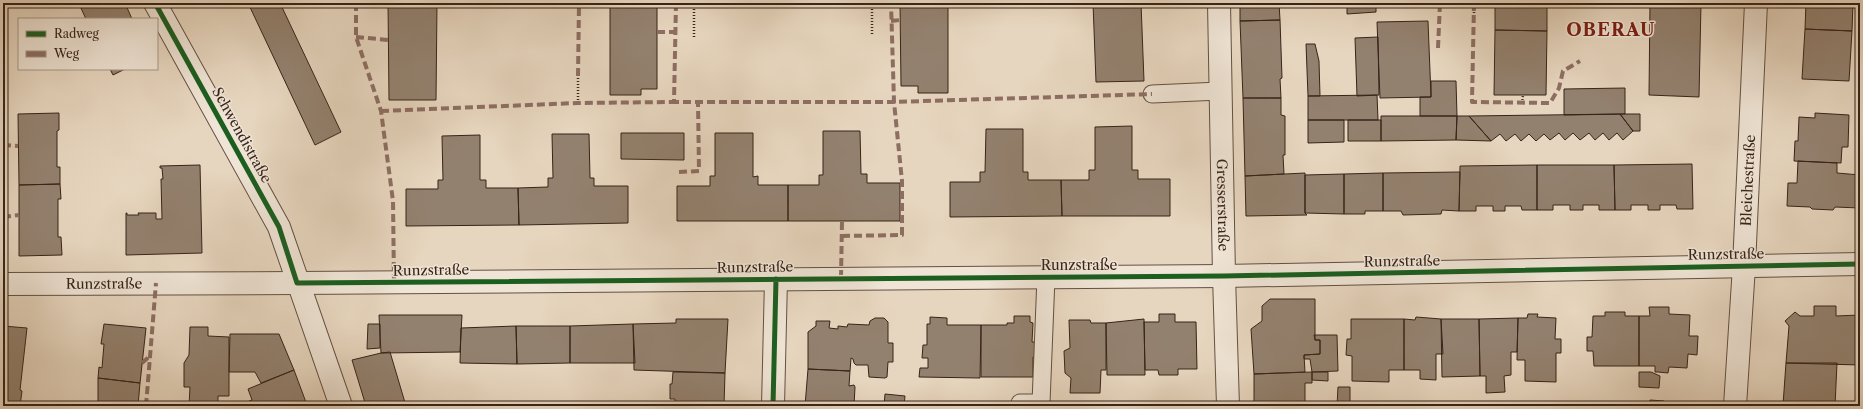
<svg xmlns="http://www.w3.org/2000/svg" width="1863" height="409" font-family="'Libre Caslon Text',serif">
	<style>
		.building { fill: #93816f; stroke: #372419 }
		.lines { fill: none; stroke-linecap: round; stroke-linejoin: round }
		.service-casing { stroke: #635042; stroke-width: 19 }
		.minor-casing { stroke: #635042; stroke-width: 24 }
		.path { stroke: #372419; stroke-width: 2.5; stroke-dasharray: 1 2; stroke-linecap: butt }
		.service { stroke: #efe4d5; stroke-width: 17 }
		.minor { stroke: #efe4d5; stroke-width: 22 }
		.quiet { stroke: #8d6e63; stroke-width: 4; stroke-dasharray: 8 4; stroke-linecap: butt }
		.cycleway-casing { stroke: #efe4d5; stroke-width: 8 }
		.cycleway { stroke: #1b5e20; stroke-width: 5 }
		.labels { text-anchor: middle; stroke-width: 3; stroke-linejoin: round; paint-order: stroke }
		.street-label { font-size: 14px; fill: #372419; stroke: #efe4d5 }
		.district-label { font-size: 18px; font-weight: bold; letter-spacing: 1px; fill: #7a1f14; stroke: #efe4d5 }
	</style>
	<rect width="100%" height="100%" fill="#e7d6bf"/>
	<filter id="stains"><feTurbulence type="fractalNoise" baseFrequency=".005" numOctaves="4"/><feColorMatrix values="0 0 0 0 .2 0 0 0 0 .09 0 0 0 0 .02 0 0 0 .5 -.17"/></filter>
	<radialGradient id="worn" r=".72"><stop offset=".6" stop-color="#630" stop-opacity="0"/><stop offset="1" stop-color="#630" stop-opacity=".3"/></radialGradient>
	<!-- building -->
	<path class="building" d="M87,3H125L132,19H86L80,6Z
		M248,3H280L341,132L315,145Z
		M388,3H437L436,100H389Z
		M610,3H661V4L657,5V89H641V95H610Z
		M900,3H948V93H918V86H901Z
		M1093,3H1141L1144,81L1096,82Z
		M1240,3H1279L1280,20L1240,21Z
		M1347,3H1376V12L1347,14Z
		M1495,3H1547V31L1495,30Z
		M1650,3H1701L1699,97L1649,95Z
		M1806,3H1853L1852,31L1805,29Z
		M1280,20L1282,78L1280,79L1281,98H1243L1240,21Z
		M1428,21L1431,97L1380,98L1377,22Z
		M1805,29L1852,31L1849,81L1802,79Z
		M1495,30L1547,31L1546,95H1494Z
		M1378,37L1379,95L1357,96L1355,38Z
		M1306,44H1315L1319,61L1320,96H1308Z
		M110,69H125L113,75Z
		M1431,81H1456L1457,116H1420V97H1431Z
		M1625,88V114L1564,115V89Z
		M1377,95L1378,120H1308V96Z
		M1243,98H1281V115L1285,116V155H1283L1284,174L1245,176Z
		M59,113V130L57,131V167H60V184L19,185L18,114Z
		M1815,113L1849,115L1848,147H1842L1841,163L1794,161L1795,141H1798L1799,117L1815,118Z
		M1620,114H1640V131H1633Z
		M1620,114L1633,131L1623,140L1617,133L1609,140L1603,133L1595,140L1589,133L1580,140L1573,133L1565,140L1559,133L1550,140L1544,134L1536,141L1529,134L1521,141L1515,134L1506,141L1500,134L1491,141L1469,116Z
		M1381,116H1457L1456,140L1381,141Z
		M1457,116H1469L1491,141L1456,140Z
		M1308,120H1344V142L1308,143Z
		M1348,120H1381V141H1348Z
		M1132,126V170H1138V179H1170V216H1062L1061,180H1089V170H1095V127Z
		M986,129H1023V172H1028V180H1061L1062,216L950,217V182H980V172H985Z
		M823,131H860L861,174H867V183H900V221H788V185H819V175H823Z
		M621,133H684V160L621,159Z
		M715,133H753V177L758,176V185H788V221H677V186H710V176H715Z
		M552,134H589L590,178H594V186H628V223L519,225L518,188L548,187V178H553Z
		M480,135V180H486V188H518L519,225L406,226V189H438V180H443L442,136Z
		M1798,161L1837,163V173L1860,175V208L1835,207L1833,210L1812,209L1810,207L1787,206L1788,183H1797Z
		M1692,164L1693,209H1677L1676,205H1660V210H1648V205H1631V210H1615L1614,165Z
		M200,165L202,253L126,255V213H127V215H139L138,213H156V219H162L161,179H163L162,168H160V166Z
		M1537,165H1614L1615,210H1599V205H1583V210H1570V205H1553V210H1537Z
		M1537,165V210H1522L1521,206H1505V211H1493V206H1476V211H1459L1460,166Z
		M1460,172L1459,211L1442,210L1441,214L1403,215L1401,211H1383V173Z
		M1305,173V213L1307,215L1246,216L1245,176Z
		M1383,173V211H1365V214H1344V174Z
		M1344,174V214L1305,213V175Z
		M60,184L61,199H58V237H61L62,255L19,256V185Z
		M1270,299H1315V340H1320V354L1304,355L1305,372L1254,374L1251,329L1262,321V306Z
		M1814,306H1836V316L1860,315V365L1786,363L1789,326L1785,321L1795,312L1800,316H1814Z
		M1649,307H1669V314L1690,315L1689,336H1698L1697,355L1688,354L1687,368L1669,367L1668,373L1658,372H1655V366H1639V316H1650Z
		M1605,312H1625V316H1639V366H1594L1593,351H1587V337H1592L1593,316H1605Z
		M1159,314H1175V322H1196L1197,369H1178V375H1159L1158,370H1145L1144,322H1159Z
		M1528,314H1538L1537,317L1556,318L1555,339H1561V353H1556V382L1525,381V360H1517L1518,318H1527Z
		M379,315H462L460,352L381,353Z
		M1014,316H1030V322L1033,323L1032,342H1038V357H1033V377H981V325H1007V323H1014Z
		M930,317L947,318V325H981L980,378L919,377L920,368H928V358H922L923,345H927V324H930Z
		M1416,317L1441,319L1443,354H1436V380L1420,379V370H1404V319L1415,320Z
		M875,318H884L888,322V343H893V362H888L887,377L885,378L869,377L868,365H856L854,363L853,359L851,358L850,371L808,369V332L816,326V321H830L829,328L838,329V326L847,327L848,324L869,325L870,321Z
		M1518,318L1517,352H1511V375L1504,376L1505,392L1486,393V376H1480L1479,319Z
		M676,319H728L725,373L634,370L633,324L676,323Z
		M1144,319L1145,375H1107L1106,323Z
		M1351,319H1404V370H1389V382L1352,381V356L1346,355L1347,339H1351Z
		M1441,319H1479L1480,376L1442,377Z
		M1069,320H1090L1091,323H1106V370H1101L1100,393H1070L1071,378L1065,373L1064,351L1070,348Z
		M104,324L146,328L140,383L98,378L99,367L102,368L104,344H101Z
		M368,324H380V348L367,349Z
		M633,324L635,363H570V326Z
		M3,326L27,328L20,390L22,391L20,406H3Z
		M516,326L517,364L460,363L461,328Z
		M516,326H570V363L517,364Z
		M190,327H208V336L229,337V396H218V406H189L190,387H184V363L189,355Z
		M230,334H279L294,370L261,383L255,372H229Z
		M1314,335H1337L1338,371L1312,372L1310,359H1304V355L1320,354V340H1315Z
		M390,352L406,406H366L352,360L381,353Z
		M1786,363H1837L1835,406L1783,405Z
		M808,369L850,371L849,386L854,385L855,387L854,406H805Z
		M294,370L307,405L249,406L247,402L252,400L248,389Z
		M673,372L725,373L724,406H675V399H670V384H672Z
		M1312,372H1328V381L1312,380Z
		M1312,372V383H1305V406H1254V374Z
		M1639,372H1651L1660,376L1659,388L1639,387Z
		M98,378L140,383L138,406H98Z
		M1338,387H1350V406H1337Z
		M885,394L905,396L904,406H884Z
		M1650,400L1664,401V406H1634V404L1650,405Z
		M1180,402V406H1161V403Z"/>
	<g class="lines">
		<defs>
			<path id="service" d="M1152,94L1220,91
				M1020,403H1041L1046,277"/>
			<g id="minor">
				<path d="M155,3L279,227L341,406"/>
				<path id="s1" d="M1219,3L1224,276L1228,406"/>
				<path id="s2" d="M3,284L297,283L1224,276L1860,264"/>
				<path d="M773,406L776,279"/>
				<path id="s3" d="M1735,406L1744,266L1756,3"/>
			</g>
		</defs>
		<!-- service casing -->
		<use href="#service" class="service-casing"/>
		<!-- minor casing -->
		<use href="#minor" class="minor-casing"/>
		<!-- path -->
		<path class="path" d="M694,3V37
			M872,3V36
			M1474,3V22
			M578,103V76
			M1522,103L1523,95"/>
		<!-- service -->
		<use href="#service" class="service"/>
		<!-- minor -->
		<use href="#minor" class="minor"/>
		<!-- quiet -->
		<path class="quiet" d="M356,3V37L381,111L393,201L394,283
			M676,3L674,102H894L1152,94
			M1474,3L1472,102L1550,103L1559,88L1563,71L1580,61
			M891,21L900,20
			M657,32H676
			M356,37L389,40
			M1438,48L1440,3
			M578,76L579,3
			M381,111L578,103L674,102
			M3,145L18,146
			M679,172L699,171L698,102
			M3,217L19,215
			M842,236L902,235V181L894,102L891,3
			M841,278L842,221
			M142,363L151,355
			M146,406L156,283
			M997,406V404L1020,403"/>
		<defs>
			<path id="cycleway" d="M155,3L279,227L297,283L1224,276L1860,264
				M773,406L776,279"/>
		</defs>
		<!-- cycleway casing -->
		<use href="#cycleway" class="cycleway-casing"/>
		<!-- cycleway -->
		<use href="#cycleway" class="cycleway"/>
	</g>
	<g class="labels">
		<!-- street labels -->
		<g class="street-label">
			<text transform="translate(242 135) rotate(61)" y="5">Schwendistraße</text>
			<text dy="5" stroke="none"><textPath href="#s3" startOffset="226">Bleichestraße</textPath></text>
			<text dy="5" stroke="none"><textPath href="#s1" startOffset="202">Gresserstraße</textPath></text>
			<text transform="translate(1726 254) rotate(-1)" y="5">Runzstraße</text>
			<text transform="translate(1402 261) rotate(-1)" y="5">Runzstraße</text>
			<text x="1079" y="270">Runzstraße</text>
			<text transform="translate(755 267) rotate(-1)" y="5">Runzstraße</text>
			<text transform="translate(431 270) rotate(-1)" y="5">Runzstraße</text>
			<text dy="5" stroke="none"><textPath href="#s2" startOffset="101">Runzstraße</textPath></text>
		</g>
		<!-- district labels -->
		<g class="district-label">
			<text x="1611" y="36">OBERAU</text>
		</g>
	</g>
	<!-- margin -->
	<rect width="1863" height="409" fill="none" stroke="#e7d6bf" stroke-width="16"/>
	<rect x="4" y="4" width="1855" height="401" fill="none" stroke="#372419" stroke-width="2"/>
	<rect x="8" y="8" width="1847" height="393" fill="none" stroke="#372419"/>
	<!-- legend -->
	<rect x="18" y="18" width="140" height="52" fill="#efe4d5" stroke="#a5978a"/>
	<rect x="26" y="31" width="20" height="6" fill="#1b5e20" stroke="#a5978a"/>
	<text x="54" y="38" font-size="12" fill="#372419">Radweg</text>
	<rect x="26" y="51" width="20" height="6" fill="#8d6e63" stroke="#a5978a"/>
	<text x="54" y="58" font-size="12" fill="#372419">Weg</text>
	<rect width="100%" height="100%" filter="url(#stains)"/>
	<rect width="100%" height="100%" fill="url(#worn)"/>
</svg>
